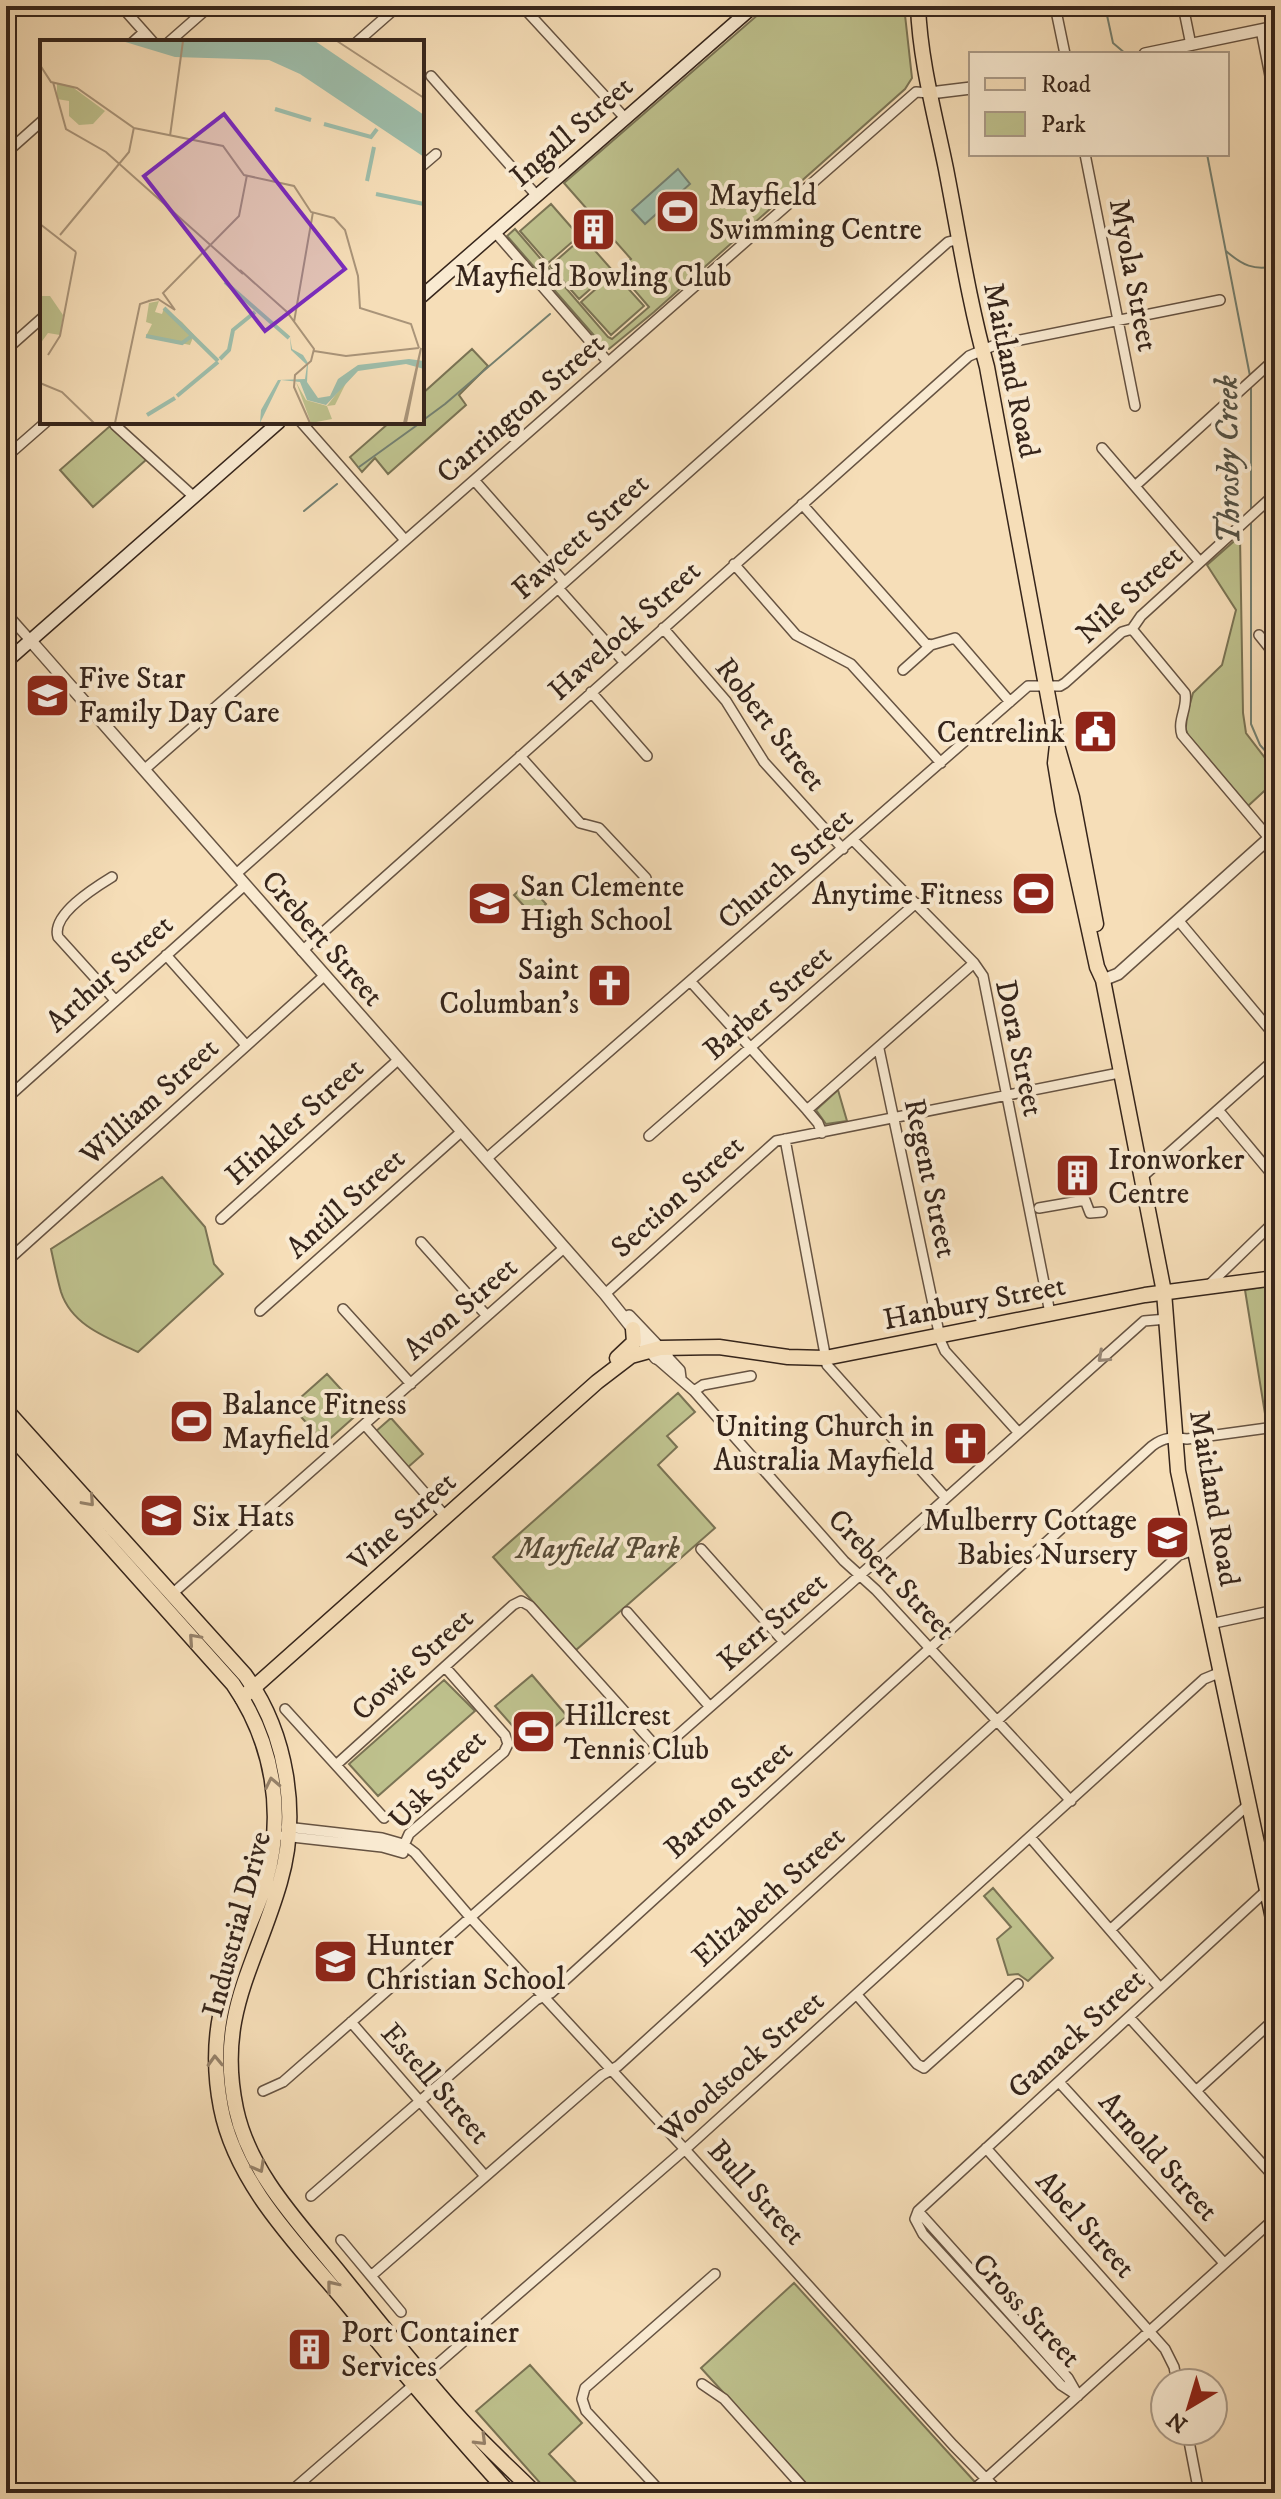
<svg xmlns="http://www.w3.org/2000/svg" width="1281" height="2499" font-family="'IM FELL DW Pica',serif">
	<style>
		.green { fill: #bec18d; stroke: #7a7354; stroke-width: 2 }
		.water { fill: #9ebdaa; stroke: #748071; stroke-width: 2 }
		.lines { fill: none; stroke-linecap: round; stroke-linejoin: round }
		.stream { stroke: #748071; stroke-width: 2 }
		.minor-casing { stroke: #665342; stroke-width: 12 }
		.tertiary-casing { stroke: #665342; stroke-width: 14 }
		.secondary-casing { stroke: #36251b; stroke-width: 15 }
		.primary-casing { stroke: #36251b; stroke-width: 17 }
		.trunk-casing { stroke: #36251b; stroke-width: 17 }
		.minor { stroke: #f9ead1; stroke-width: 9 }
		.tertiary { stroke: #f9ead1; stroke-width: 11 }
		.secondary { stroke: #f9ead1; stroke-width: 12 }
		.primary { stroke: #f6deb8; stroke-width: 14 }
		.trunk { stroke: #f6deb8; stroke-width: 14 }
		.oneway { stroke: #988876 }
		.oneway2 { stroke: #96826a }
		.labels { text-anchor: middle; stroke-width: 8; stroke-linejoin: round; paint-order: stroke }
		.street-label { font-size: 30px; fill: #36251b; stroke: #f9ead1 }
		.poi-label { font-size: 30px; fill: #36251b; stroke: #f9ead1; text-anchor: start }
		.park-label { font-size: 30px; font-style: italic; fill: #584c38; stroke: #f9ead1 }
		.water-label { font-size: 32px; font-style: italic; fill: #555346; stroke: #f9ead1 }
		.inset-river { fill: none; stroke: #9ebdaa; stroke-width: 4 }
		.inset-road { fill: none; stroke: #a99479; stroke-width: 2 }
		.view { fill: #7b2cbf; fill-opacity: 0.15; stroke: #7b2cbf; stroke-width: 4 }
		.inset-edge { fill: none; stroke: #36251b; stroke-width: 4 }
	</style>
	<rect width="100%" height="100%" fill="#f6deb8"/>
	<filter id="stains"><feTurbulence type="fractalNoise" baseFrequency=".0025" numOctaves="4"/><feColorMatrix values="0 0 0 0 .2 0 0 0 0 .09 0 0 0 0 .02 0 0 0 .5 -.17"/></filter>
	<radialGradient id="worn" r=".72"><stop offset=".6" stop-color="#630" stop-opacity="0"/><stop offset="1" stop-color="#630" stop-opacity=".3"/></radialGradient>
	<!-- green -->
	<path class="green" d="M768,6H904L912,78L905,89L654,312L609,349L605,348L507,236L515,229L608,337L612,339L649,307L618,271L631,259L564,183Z
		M551,204L579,236L548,263L520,231Z
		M583,237L612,270L579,299L550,266Z
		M614,273L644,306L611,335L581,302Z
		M472,349L488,366L459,395L466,405L388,474L375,458L362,472L350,457L390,422H422V394Z
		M110,426L147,459L93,507L60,470Z
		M1240,536L1243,713L1246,733L1275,771V781L1248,806L1188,735L1184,725L1193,693L1222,665L1236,610L1207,565Z
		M527,883L546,904L533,916L514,895Z
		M838,1090L847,1121L826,1124L816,1110Z
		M162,1177L205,1227L214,1264L223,1274L138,1352C108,1338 72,1326 61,1292C57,1278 54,1263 51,1249Z
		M1275,1285V1419L1266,1420L1245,1290Z
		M327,1374L361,1411L325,1443L291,1406Z
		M678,1393L695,1412L667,1436L677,1447L658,1465L715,1528L576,1650L493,1557Z
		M391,1418L423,1454L407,1468L375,1432Z
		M532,1675L567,1716L531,1747L495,1706Z
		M444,1680L475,1711L378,1796L349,1764Z
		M993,1888L1053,1958L1028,1981L1018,1974L1008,1975L997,1939L1011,1927L984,1896Z
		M794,2283L975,2482L963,2493H815L701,2368Z
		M530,2365L582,2423L549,2454L586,2493H549L476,2411Z"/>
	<!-- water -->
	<path class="water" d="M678,169L690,184L645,224L632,210Z"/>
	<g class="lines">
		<!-- stream -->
		<path class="stream" d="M1105,6L1113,43L1126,54
			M1207,154L1250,376
			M1226,251C1242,265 1254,271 1275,266
			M1251,387V508
			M422,421L445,404L550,314
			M359,467L420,423
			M304,511L337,484
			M1251,523V724L1260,745L1275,762"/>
		<defs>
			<path id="minor" d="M121,6L153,42
				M522,6L625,118
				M1055,6L1065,54
				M1183,6L1191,45
				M1261,30L1275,101
				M133,42L144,32
				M169,42L210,6
				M357,42L398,6
				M431,76L537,196
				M6,153L42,121
				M1085,154L1135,406
				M422,166L436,154
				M495,232L608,362
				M6,350L42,318
				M118,422L115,425L193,496
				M301,422L405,540
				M1102,448L1200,562
				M6,457L46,422
				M474,480L564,582
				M1135,486L1275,359
				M802,504L925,643L931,645L955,638L1010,702
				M734,564L796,635L851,664L941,763
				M558,588L624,662
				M6,613L30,640
				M663,628L726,701L764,762L843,849
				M1132,629L1185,693C1188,708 1177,720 1182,735L1275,845
				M1259,635L1275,655
				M903,670L931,645
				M591,692L647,756
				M520,756L580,823L599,828L646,878
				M145,769L916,92L930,93
				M853,840L974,963L983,976L1050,1313
				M236,874L931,257L948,242L960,239
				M112,877C94,888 51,915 58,937L115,1000
				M1178,920L1275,1036
				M302,951L969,356L995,345L1220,300
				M166,955L246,1045
				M691,982L807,1110L818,1123L822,1133
				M879,1049L941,1342L945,1351L1018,1432
				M6,1099L245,885
				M807,1110L974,963
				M1219,1111L1275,1178
				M649,1136L916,903
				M785,1139L827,1365L946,1498
				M486,1159L1028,686H1060L1065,683L1122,632L1132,629L1141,616L1275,494
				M1141,1178L1275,1059
				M1039,1208L1085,1200L1090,1213L1102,1212
				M221,1219L398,1060
				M421,1242L487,1316
				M6,1262L324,976
				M1208,1286L1275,1221
				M605,1294L776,1141L1119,1073
				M343,1309L411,1384
				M260,1311L461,1132
				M667,1356L680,1370L681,1378
				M656,1358L694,1391L844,1561L876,1590L1071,1801
				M694,1391L703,1385L751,1376
				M365,1425L446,1517
				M701,1549L784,1642
				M172,1594L564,1248
				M627,1612L710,1707
				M1210,1624L1275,1610
				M285,1709L384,1818
				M336,1765L513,1605L521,1601L530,1606L660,1751
				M286,1827L382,1838L403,1844L415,1853L470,1917L680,2144L953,2445L1000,2493
				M283,1836L382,1847L403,1853
				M1030,1837L1160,1988
				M401,1852L409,1834L504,1752L508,1744L505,1735L445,1667
				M1110,1930L1249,1804
				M857,1995L917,2064L924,2068L1018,1984
				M1129,2017L1275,2178
				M351,2022L485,2176
				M1059,2082L1224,2263
				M1197,2090L1275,2019
				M263,2091L283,2082L850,1584L1144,1321L1167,1319
				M986,2148L1165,2349L1174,2367L1177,2383
				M311,2196L536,2000L551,1993L1152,1446C1164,1437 1173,1437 1187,1439L1275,1427
				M918,2211L1267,1890
				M918,2211L915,2219L923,2234L1061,2385L1078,2396
				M918,2211L1068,2378L1076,2392
				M341,2240L401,2312
				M371,2276L602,2075L618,2066L1179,1555L1195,1550
				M702,2384L724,2399L808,2493
				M1187,2431L1199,2493
				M289,2493L691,2144L1204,1679L1221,1672
				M662,2493L586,2411L582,2399L585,2388L715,2274
				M970,2493L1275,2218"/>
			<path id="tertiary" d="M1145,54L1275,27
				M930,93L971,88
				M30,640L605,1294L656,1358
				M1103,980L1118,974L1275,833
				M629,1316L667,1356"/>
			<path id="secondary" d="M422,296L754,6
				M6,662L279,422"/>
			<path id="primary" d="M918,6C920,61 935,115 946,169C959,236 969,302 987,367L1057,745L1072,797L1096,924
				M1057,745L1055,763L1063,811L1097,967L1103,980L1164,1292L1178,1471L1275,1928
				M617,1358L634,1342L633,1329
				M242,1698L597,1382L631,1356L660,1348L719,1347L788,1357L825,1358L1145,1295L1275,1278"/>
			<path id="trunk" d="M6,1410L245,1675C287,1733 300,1814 280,1882C256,1966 216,2015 236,2109C250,2175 302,2226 342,2276C380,2323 418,2371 458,2416C482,2443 509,2467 535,2493
				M6,1430L233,1684C273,1742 285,1813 266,1880C262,1896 255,1911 249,1926C224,1991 207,2036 221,2108C236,2185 299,2246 347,2304C400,2369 453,2432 509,2493"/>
		</defs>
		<!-- minor casing -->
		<use href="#minor" class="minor-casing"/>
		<!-- tertiary casing -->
		<use href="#tertiary" class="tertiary-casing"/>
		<!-- secondary casing -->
		<use href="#secondary" class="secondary-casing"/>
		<!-- primary casing -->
		<use href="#primary" class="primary-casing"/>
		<!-- trunk casing -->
		<use href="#trunk" class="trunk-casing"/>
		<!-- minor -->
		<use href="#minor" class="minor"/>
		<!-- tertiary -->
		<use href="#tertiary" class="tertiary"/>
		<!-- secondary -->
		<use href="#secondary" class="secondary"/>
		<!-- primary -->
		<use href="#primary" class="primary"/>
		<!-- trunk -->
		<use href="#trunk" class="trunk"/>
	</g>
	<!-- one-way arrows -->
	<defs><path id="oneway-chevron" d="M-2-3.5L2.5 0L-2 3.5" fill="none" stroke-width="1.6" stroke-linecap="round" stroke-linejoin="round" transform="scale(2)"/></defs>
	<use class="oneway" href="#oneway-chevron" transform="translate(1103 1357) rotate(138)"/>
	<g class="oneway2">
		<use href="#oneway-chevron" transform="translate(89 1501) rotate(48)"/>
		<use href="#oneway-chevron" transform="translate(194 1639) rotate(-132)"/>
		<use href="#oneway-chevron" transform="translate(272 1783) rotate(-102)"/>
		<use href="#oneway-chevron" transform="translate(215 2061) rotate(-92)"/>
		<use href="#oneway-chevron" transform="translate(259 2167) rotate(61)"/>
		<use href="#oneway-chevron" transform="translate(332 2286) rotate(-129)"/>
		<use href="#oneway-chevron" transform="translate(481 2440) rotate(45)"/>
	</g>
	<!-- icons -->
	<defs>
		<symbol id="stadium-square" viewBox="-11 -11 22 22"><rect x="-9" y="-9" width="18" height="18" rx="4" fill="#8f2418" stroke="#f9ead1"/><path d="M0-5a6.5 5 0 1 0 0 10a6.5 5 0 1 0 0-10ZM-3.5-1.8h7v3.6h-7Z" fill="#fff"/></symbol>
		<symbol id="building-square" viewBox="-11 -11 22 22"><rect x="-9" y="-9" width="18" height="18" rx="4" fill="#8f2418" stroke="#f9ead1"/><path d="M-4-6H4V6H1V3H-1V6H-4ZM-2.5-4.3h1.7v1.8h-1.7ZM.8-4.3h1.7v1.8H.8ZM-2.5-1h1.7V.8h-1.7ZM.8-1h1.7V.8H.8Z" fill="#fff"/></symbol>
		<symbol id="school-square" viewBox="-11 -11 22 22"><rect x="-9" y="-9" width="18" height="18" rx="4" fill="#8f2418" stroke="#f9ead1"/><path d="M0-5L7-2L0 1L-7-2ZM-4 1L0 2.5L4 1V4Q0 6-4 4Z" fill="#fff"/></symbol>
		<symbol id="civic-square" viewBox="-11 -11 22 22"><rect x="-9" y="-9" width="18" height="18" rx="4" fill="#8f2418" stroke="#f9ead1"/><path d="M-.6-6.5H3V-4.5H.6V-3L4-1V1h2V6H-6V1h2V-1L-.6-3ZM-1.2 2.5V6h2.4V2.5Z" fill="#fff"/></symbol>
		<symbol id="church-square" viewBox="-11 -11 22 22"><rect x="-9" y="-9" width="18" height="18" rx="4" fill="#8f2418" stroke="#f9ead1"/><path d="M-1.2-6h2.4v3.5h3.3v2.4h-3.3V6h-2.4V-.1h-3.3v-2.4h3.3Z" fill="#fff"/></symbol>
	</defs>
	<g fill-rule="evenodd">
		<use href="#stadium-square" x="652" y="186" width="51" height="51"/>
		<use href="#building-square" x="568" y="204" width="51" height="51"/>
		<use href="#school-square" x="22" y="670" width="51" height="51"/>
		<use href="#civic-square" x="1070" y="706" width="51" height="51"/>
		<use href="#stadium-square" x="1008" y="868" width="51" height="51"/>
		<use href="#school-square" x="464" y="878" width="51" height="51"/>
		<use href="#church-square" x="584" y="960" width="51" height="51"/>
		<use href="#building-square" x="1052" y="1150" width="51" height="51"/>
		<use href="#stadium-square" x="166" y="1396" width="51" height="51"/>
		<use href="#church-square" x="940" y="1418" width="51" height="51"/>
		<use href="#school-square" x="136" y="1490" width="51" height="51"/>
		<use href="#school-square" x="1142" y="1512" width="51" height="51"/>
		<use href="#stadium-square" x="508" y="1706" width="51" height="51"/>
		<use href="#school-square" x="310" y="1936" width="51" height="51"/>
		<use href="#building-square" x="284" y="2324" width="51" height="51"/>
	</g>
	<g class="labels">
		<!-- street labels -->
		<g class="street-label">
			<text transform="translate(571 131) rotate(-41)" y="10">Ingall Street</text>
			<text transform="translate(1134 275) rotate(79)" y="10">Myola Street</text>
			<text transform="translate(1012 370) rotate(78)" y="10">Maitland Road</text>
			<text transform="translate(520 408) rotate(-41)" y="10">Carrington Street</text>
			<text transform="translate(580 536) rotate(-42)" y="10">Fawcett Street</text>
			<text transform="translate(1129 594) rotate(-42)" y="10">Nile Street</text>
			<text transform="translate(624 630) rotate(-42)" y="10">Havelock Street</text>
			<text transform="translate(771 724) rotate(52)" y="10">Robert Street</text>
			<text transform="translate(785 868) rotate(-41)" y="10">Church Street</text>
			<text transform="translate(323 938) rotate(49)" y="10">Crebert Street</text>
			<text transform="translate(109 973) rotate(-42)" y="10">Arthur Street</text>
			<text transform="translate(767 1002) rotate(-41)" y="10">Barber Street</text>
			<text transform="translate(1020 1048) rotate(78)" y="10">Dora Street</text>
			<text transform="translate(149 1101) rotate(-42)" y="10">William Street</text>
			<text transform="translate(294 1121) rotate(-42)" y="10">Hinkler Street</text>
			<text transform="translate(931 1178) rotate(78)" y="10">Regent Street</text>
			<text transform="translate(677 1196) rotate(-42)" y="10">Section Street</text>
			<text transform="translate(345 1203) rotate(-42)" y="10">Antill Street</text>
			<text transform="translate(974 1302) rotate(-11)" y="10">Hanbury Street</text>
			<text transform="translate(460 1308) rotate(-41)" y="10">Avon Street</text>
			<text transform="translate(1215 1498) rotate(80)" y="10">Maitland Road</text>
			<text transform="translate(402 1521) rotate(-42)" y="10">Vine Street</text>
			<text transform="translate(892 1574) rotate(46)" y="10">Crebert Street</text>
			<text transform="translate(772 1621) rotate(-41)" y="10">Kerr Street</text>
			<text transform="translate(412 1664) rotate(-42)" y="10">Cowie Street</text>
			<text transform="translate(437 1779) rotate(-46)" y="10">Usk Street</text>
			<text transform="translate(728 1799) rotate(-42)" y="10">Barton Street</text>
			<text transform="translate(768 1896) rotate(-42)" y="10">Elizabeth Street</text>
			<text transform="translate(236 1924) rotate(-75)" y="10">Industrial Drive</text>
			<text transform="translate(1076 2033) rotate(-43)" y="10">Gamack Street</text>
			<text transform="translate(741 2066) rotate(-42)" y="10">Woodstock Street</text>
			<text transform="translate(436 2083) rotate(49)" y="10">Estell Street</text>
			<text transform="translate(1159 2156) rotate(48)" y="10">Arnold Street</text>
			<text transform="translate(757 2192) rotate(48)" y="10">Bull Street</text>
			<text transform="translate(1086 2224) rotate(48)" y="10">Abel Street</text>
			<text transform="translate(1027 2310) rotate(47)" y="10">Cross Street</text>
		</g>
		<!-- poi labels -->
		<g class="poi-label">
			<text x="709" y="205">Mayfield<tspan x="709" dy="34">Swimming Centre</tspan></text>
			<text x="593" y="286" text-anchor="middle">Mayfield Bowling Club</text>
			<text x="78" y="688">Five Star<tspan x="78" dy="34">Family Day Care</tspan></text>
			<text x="1065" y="742" text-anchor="end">Centrelink</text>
			<text x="520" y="896">San Clemente<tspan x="520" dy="34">High School</tspan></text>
			<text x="1003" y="904" text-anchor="end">Anytime Fitness</text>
			<text x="579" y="979" text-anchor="end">Saint<tspan x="579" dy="34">Columban’s</tspan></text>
			<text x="1108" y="1169">Ironworker<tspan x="1108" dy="34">Centre</tspan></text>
			<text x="222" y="1414">Balance Fitness<tspan x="222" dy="34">Mayfield</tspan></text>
			<text x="934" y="1436" text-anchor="end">Uniting Church in<tspan x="934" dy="34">Australia Mayfield</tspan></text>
			<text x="192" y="1526">Six Hats</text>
			<text x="1137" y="1530" text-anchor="end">Mulberry Cottage<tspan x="1137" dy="34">Babies Nursery</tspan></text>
			<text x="564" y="1725">Hillcrest<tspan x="564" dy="34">Tennis Club</tspan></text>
			<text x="366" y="1955">Hunter<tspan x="366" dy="34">Christian School</tspan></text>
			<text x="341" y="2342">Port Container<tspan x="341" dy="34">Services</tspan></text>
		</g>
		<!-- park labels -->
		<g class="park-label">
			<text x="598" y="1558">Mayfield Park</text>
		</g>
		<!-- water labels -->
		<g class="water-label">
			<text transform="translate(1227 460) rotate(-91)" y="11">Throsby Creek</text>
		</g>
	</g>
	<!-- overview -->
	<g transform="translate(40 40)">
		<rect width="384" height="384" fill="#f6deb8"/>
		<path d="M17,43L31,46L65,71L53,84L39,85L29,76V61L17,59ZM0,256H10L23,275L20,295L8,293L0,304ZM119,261L115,272L122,274L124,268L142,282L154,295L150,305L106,296L112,284L106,282L109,263ZM309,337L295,365L287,366L292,379L271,383L256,342L266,360L287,366Z" fill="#bec18d"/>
		<path d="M82,1H275L384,75V117L260,34L229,20L135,17ZM250,297L252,309L263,315L268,323L267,342L278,358L290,356L298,339L318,325L369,319L384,321V329L366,324L318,331L286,365L267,360L260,342L241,340L220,383L221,370L238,340L265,339L267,325L251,310Z" fill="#9ebdaa"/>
		<path class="inset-river" d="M235,69L271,80M284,84L331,97L337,89M327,141L334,107M336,154L384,164M185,242L249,298M124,268L178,321M106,296L142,303L153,295M180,319L189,310L193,290L215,272M137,356L178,322M107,375L135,358"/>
		<path class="inset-road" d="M297,1L384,58M0,25L11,42L37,48L94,88L183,106L204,135L254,146L271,172L294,178L305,190L318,236L320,268L371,284L379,308M13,42L26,89L66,112L203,234M130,96L143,1M0,184L36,212M20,195L89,112L94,87M200,230L247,272L274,309L271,321L255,335L254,347L270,383M108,261L118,259L135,270L123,253L199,176L207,135M254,282L273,172M274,311L306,316L379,308M8,315L20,296L36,212M0,343L22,352L54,383M75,383L100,264L112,260M364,383L381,308L366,383"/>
		<path class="view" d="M184,74L305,229L225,291L104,136Z"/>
		<rect width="384" height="384" class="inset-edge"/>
	</g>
	<!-- margin -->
	<rect width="1281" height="2499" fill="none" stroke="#f6deb8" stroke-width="32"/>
	<rect x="8" y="8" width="1265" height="2483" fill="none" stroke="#36251b" stroke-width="4"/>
	<rect x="16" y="16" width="1249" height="2467" fill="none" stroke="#36251b" stroke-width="2"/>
	<!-- legend -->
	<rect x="969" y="52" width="260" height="104" fill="#f9ead1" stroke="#ab9b88" stroke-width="2"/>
	<rect x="985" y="78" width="40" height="12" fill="#f6deb8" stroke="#ab9b88" stroke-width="2"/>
	<text x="1041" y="92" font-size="24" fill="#36251b">Road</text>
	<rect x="985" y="112" width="40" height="24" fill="#bec18d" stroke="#ab9b88" stroke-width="2"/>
	<text x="1041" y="132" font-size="24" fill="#36251b">Park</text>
	<!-- north arrow -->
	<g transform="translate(1189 2407) rotate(218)"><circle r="38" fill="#f9ead1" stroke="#ab9b88" stroke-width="2"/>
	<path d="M0-6L14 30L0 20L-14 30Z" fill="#8f2418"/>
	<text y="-12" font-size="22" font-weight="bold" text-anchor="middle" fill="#36251b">N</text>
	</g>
	<rect width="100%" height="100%" filter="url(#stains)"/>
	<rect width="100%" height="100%" fill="url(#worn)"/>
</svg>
